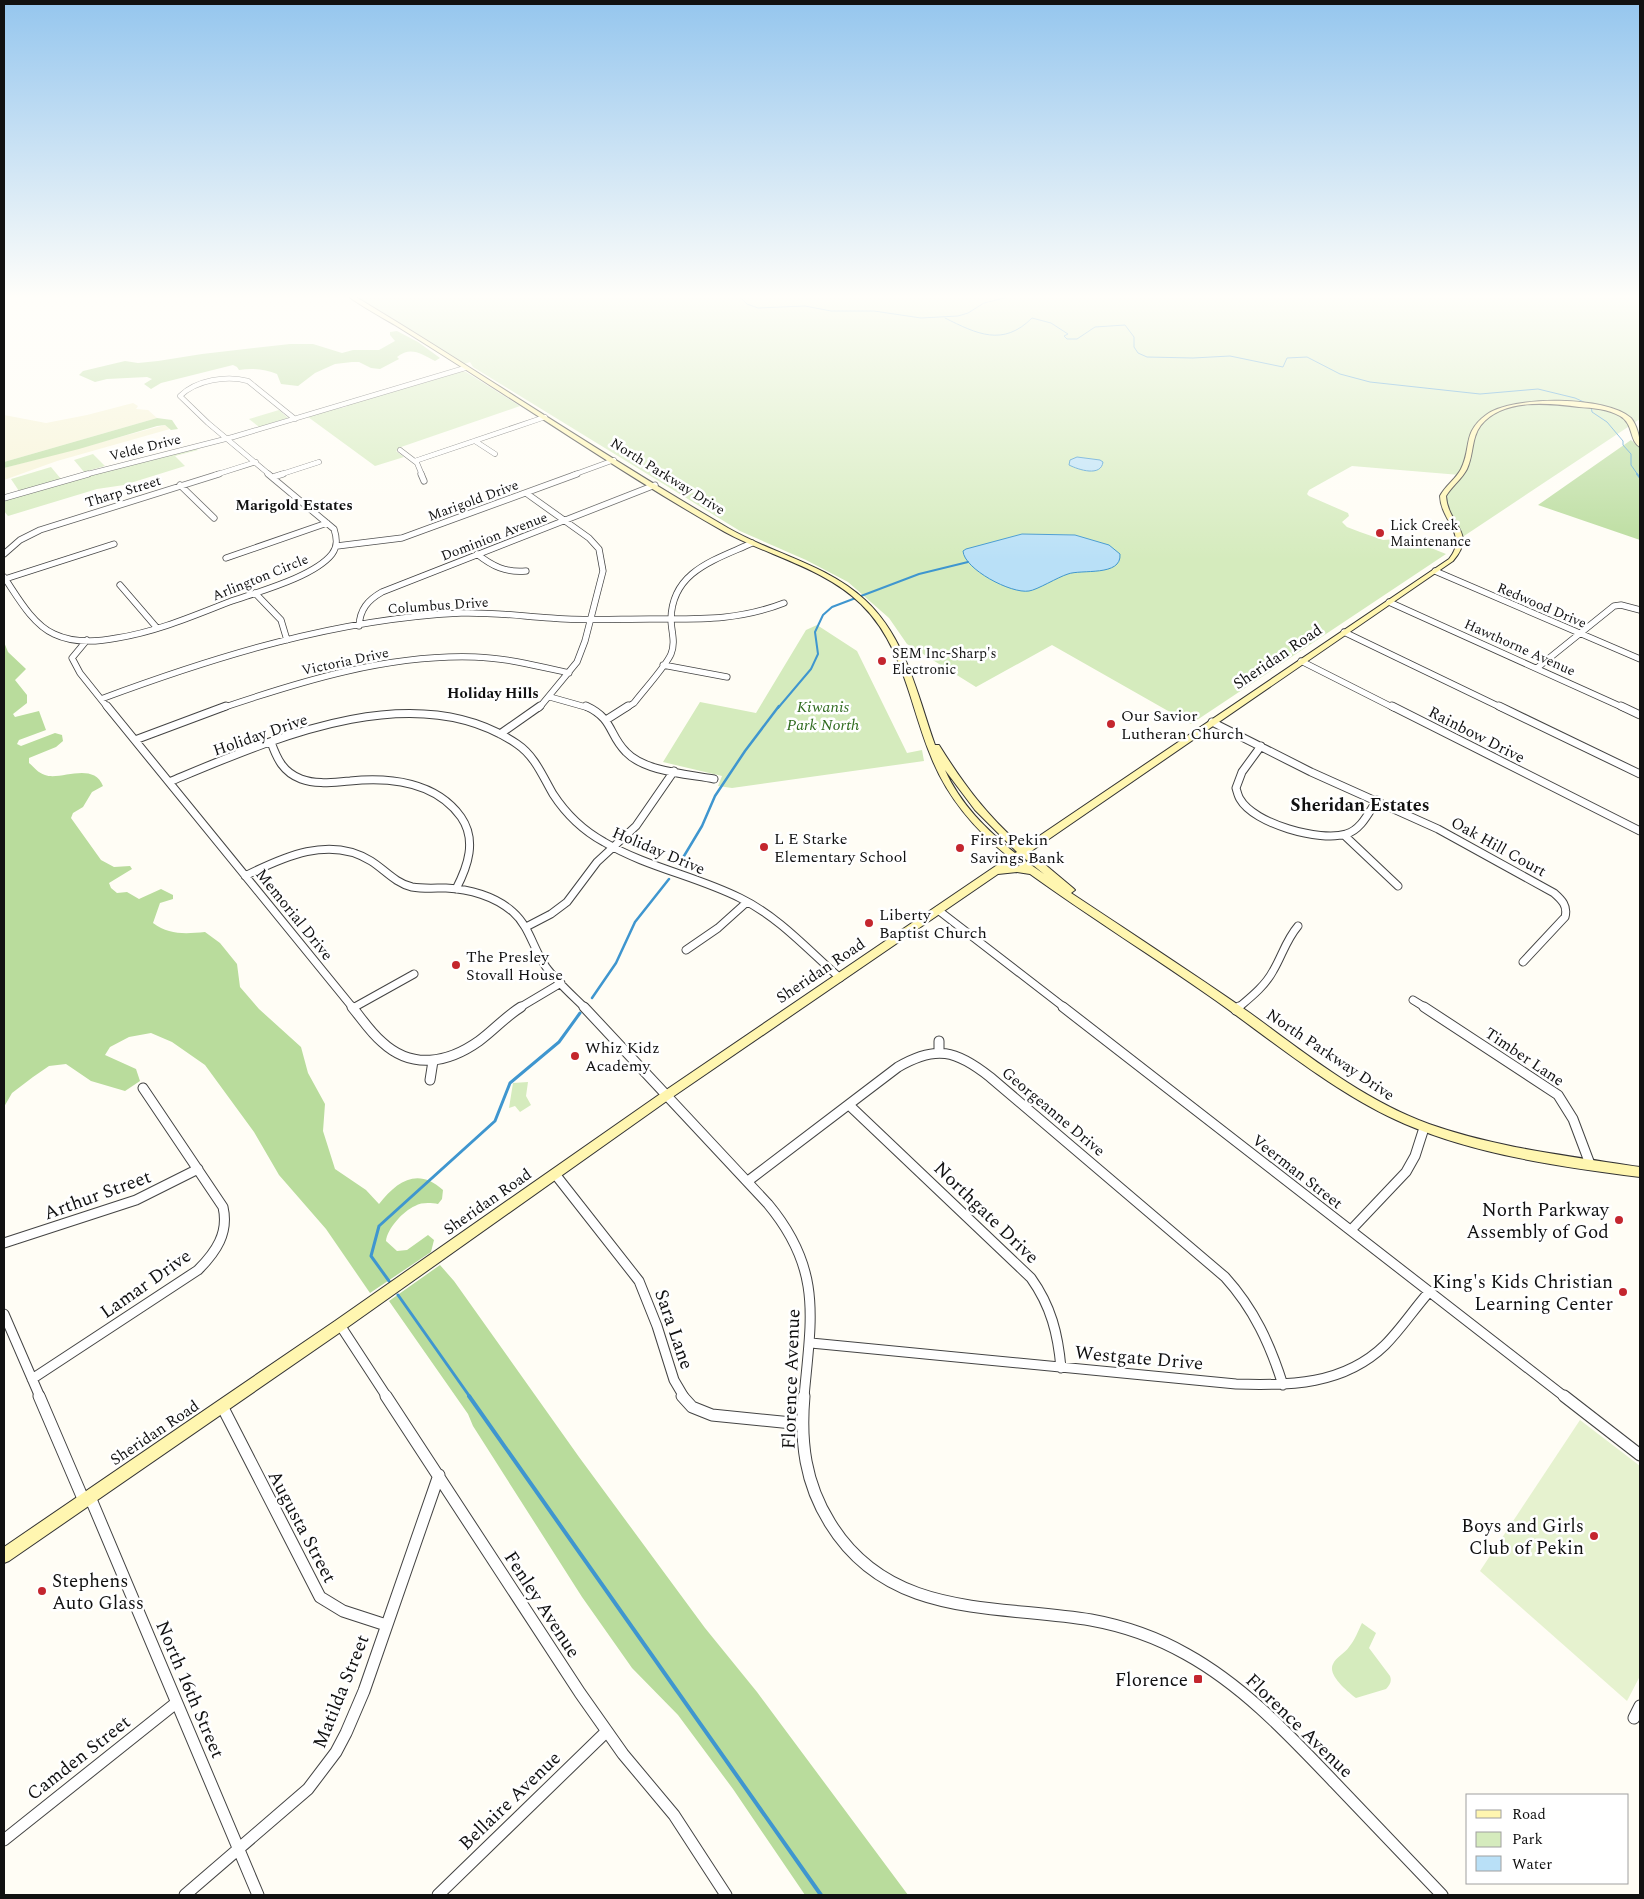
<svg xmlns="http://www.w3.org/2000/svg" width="1644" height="1899" font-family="Spectral,serif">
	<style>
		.farmland { fill: #f6f3d4 }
		.green { fill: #d5ebbd }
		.forest { fill: #b9dc9c }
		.pitch { fill: #e6f2cf }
		.water { fill: #b9e0f7; stroke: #3f96cf }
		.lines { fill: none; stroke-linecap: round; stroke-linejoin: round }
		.stream-far4 { stroke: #3f96cf; stroke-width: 1 }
		.stream-far3 { stroke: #3f96cf; stroke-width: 2 }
		.stream-far2 { stroke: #3f96cf; stroke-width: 2.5 }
		.stream-far1 { stroke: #3f96cf; stroke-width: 3 }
		.stream { stroke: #3f96cf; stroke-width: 4 }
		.street-far4-casing { stroke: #444; stroke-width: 5.5 }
		.street-far3-casing { stroke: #444; stroke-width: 7 }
		.street-far2-casing { stroke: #444; stroke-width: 9 }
		.street-far1-casing { stroke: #444; stroke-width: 11 }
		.street-casing { stroke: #444; stroke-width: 13 }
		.secondary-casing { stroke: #333; stroke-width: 2 }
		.street-far4 { stroke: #fff; stroke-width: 4.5 }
		.street-far3 { stroke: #fff; stroke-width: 5.5 }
		.street-far2 { stroke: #fff; stroke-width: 7 }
		.street-far1 { stroke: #fff; stroke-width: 9 }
		.street { stroke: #fff; stroke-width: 11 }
		.secondary { fill: #fff6b0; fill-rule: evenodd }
		.poi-dot { fill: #c4262e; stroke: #fff; stroke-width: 2 }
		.labels { text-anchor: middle; stroke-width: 5; stroke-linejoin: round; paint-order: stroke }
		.far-street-label { font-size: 14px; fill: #111; stroke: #fff }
		.far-poi-label { font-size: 14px; fill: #111; stroke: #fff; text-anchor: start }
		.far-neighbourhood-label { font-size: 15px; font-weight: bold; fill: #111; stroke: #fff }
		.street-label { font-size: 16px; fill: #111; stroke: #fff }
		.park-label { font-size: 16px; font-style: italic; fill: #2f6b1f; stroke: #fff }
		.poi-label { font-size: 16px; fill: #111; stroke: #fff; text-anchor: start }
		.neighbourhood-label { font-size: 18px; font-weight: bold; fill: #111; stroke: #fff }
		.near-street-label { font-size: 19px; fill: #111; stroke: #fff }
		.near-poi-label { font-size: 19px; fill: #111; stroke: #fff; text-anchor: end }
	</style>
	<rect width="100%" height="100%" fill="#fffdf5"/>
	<!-- farmland -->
	<path class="farmland" d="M133,403L138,406L136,409L148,410L157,418L4,462V415L46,423L87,415Z
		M165,425L170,429L57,461L4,480V468Z"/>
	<!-- green -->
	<path class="green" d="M366,294H1616L1640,301V419L1461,538L1443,501L1460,475L1352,466L1309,490L1307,494L1309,496L1348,513L1349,516L1342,522L1347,527L1360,532L1383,540L1406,538L1446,554L1191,724L1052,645L976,687L907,644L889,618L848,582L806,560L740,531L473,367L470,362L461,365L353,298Z
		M461,371L466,372L520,406L401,447L403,449L396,451L404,457L375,466L308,417L335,409L346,407L347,405Z
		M279,410L288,418L259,427L249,419Z
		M196,448L198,450L175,456L185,466L124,485L97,489L8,516L4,511V500L111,469Z
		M93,454L105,466L84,472L74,460Z
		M51,467L61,479L19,491L11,479Z
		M817,625L857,651L907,753L922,750L924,761L732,788L718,786L722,776L663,762L700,702L756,713L806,630Z
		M528,1082L526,1096L531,1105L520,1112L515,1106L509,1108L513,1083Z
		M1362,1623L1376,1633L1369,1648L1390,1676C1392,1681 1390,1685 1386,1689L1356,1698C1348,1692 1327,1675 1333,1664C1336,1657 1345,1653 1349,1647C1355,1640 1358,1631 1362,1623Z"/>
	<!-- forest -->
	<path class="forest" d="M397,331L418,342L440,358L435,361C421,354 411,346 397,357L399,359L380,369L371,368L359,362H352L335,364L315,373L298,386L281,384L277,374C265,369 252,368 239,370L237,367L233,365L161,383L151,389L144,384L152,379L147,377L107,379L95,382L79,375L83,371L125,361L138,363L158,361L202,354L290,344H313L342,353L353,350H379L395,341L390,335V332Z
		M157,418L172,420L178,429L171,430L165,425L157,426L79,449L4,468V462Z
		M1631,440L1640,448V540L1538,505Z
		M4,642L8,652L26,669L15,680L27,695V703L13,714L15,717L39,711L46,730L19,740L17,744L21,746L55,733L62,735L63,741L56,747L29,758V763C34,767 38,773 45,775C60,781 93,761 103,786L92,792L83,807L73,813L71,818L101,860L114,867L130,866L132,869L109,883L111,888L117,893L127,892L139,899L161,889L173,895V899L160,903L153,923C169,935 185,934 205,932L220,943L237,964L240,987L259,1009L301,1047L308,1073L325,1104L323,1131L335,1169L366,1190L379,1204C397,1181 418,1167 443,1190L442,1199L438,1204C431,1203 422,1202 415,1206C403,1211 387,1229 386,1241L397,1251L407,1250L428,1235L434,1240L431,1252L370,1293L326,1229L279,1175L254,1132L205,1065L172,1042L151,1033L129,1037L110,1047L105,1055L136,1069L140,1081L125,1091L91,1081L66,1064L49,1066L33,1077L12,1093L4,1107Z
		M440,1265L454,1281L579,1457L705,1628L757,1692L908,1895H805L733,1789L678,1715L632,1668L582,1597L473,1426L468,1414L389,1301Z"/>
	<!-- pitch -->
	<path class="pitch" d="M1580,1420L1640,1466V1676L1627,1701L1480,1571Z"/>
	<!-- water -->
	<path class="water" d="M1077,457L1100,460L1103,462C1101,477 1079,470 1069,465L1070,460Z
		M1022,534L1075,535L1109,545L1120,554C1122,577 1081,569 1068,574C1058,577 1037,590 1029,591C1011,594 964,569 963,551L966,549Z"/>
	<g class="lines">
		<!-- stream-far4 -->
		<path class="stream-far4" d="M737,294L747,304L758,308L805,306L831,311H874L921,318L958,316L968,313L984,303L1020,294
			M945,318C977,334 1003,347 1032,318L1051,323L1068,334L1064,336L1067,339H1077L1095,327L1125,325L1134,337V347L1138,353L1147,357L1193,358L1230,356L1283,367L1287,358L1307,357L1340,374L1370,382L1480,394L1538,389L1575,398L1586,403
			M1591,406L1592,412L1607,422L1623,441V445L1631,454V465L1638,475"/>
		<!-- stream-far3 -->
		<path class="stream-far3" d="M1637,474L1640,478
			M778,708L811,669L818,654L815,632L823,615L832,607L919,574L968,562"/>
		<!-- stream-far2 -->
		<path class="stream-far2" d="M678,866L702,826L715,796L745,751L779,706
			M592,998L616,963L635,922L669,879"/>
		<!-- stream-far1 -->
		<path class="stream-far1" d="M389,1281L371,1256L379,1226L495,1121L510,1083L559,1042L580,1013
			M398,1295L470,1397"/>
		<!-- stream -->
		<path class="stream" d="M469,1396L821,1895"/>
		<defs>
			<path id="street-far4" d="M475,441L495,454
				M400,450L417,463L422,475
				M415,461L545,417
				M84,475L233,437L465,368
				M215,475L256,462
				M270,475L208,423L180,396C196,380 227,375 248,381L295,419
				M279,475L319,462
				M573,475L614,460"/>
			<path id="street-far3" d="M421,474L424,481
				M273,477L283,474
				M180,485L214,518
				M526,493L589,538L599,549L603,571L585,641L577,662L539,708
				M4,498L88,474
				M337,546L402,538L577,474
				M4,554L20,540L40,530L219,474
				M477,554C492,566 506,573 526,571
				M226,558L327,523
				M1435,571L1640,659
				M4,577C17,596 32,624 54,634C73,643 97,642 117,638C156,632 193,616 229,602C257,592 314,577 332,554C338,546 337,538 334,529L268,474
				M5,579L114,544
				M120,585L157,628
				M255,593L281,620L287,640
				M1389,602L1624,708
				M359,626C360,609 368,600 382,592L655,485
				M1344,632L1502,708
				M87,640L72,658L80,673L108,708
				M1301,661L1394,708
				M663,665L727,677
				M1537,668L1614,606L1621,605L1640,610
				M550,697L589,708
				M101,699C217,656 336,619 461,613C491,612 521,616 551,618C584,621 617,619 650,619C698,619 738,621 784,603
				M222,708C302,681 389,654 475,657C507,658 538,666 569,673
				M626,708L634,703C643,691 666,666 671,654C676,642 671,631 671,619C672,571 715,560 752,543"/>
			<path id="street-far2" d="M107,706L353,1008
				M586,706C614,719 608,734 626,752C645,772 688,774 714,779
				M1392,706L1640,831
				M1499,706L1640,774
				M1621,706L1640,715
				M606,720L628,706
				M1212,722L1311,772L1438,829L1554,893C1562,900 1568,906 1565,917L1523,962
				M500,734L540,706
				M135,740L226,706
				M271,742C277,759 283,772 301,779C317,785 334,782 350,781C390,777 436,782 461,817C477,840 468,866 456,889
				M1261,746L1242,772L1236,788C1237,791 1238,796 1240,799C1254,824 1320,842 1346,834C1361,830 1369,812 1377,800
				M169,782C270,740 415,674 517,744C535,756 543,777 553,794C566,814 584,831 604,842C646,867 696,876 740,898C779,917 808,950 840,978
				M1344,835L1398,886
				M245,876C283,857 330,835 371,861C384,869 395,883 412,887C423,889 435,888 446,888C469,889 495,896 513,912C530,927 533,949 546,967C557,982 572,995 585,1008
				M938,910L1065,1008
				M526,927L551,914L567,902L597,862L636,826L674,771
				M686,950L718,928L747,902
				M1413,1000L1426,1008
				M353,1008L414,974
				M519,1008L561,983
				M1238,1008C1251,997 1265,986 1273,971C1282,956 1286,940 1298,926"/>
			<path id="street-far1" d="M352,1007C362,1019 371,1033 382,1042C412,1070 448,1063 479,1041C494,1030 505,1017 521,1007
				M584,1007L768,1204C823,1270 811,1318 804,1397
				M1063,1007L1565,1397
				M1424,1007L1558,1095L1573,1119L1590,1164
				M1236,1010L1239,1007
				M939,1041V1052
				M430,1080L433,1061
				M849,1105L1031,1278C1051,1306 1058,1334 1061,1368
				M555,1174L639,1281L657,1326L674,1380L684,1397
				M748,1181L898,1067C936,1045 956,1050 990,1077L1225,1277C1254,1309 1270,1344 1283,1385
				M1351,1230L1406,1172L1415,1156L1424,1128
				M4,1243L136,1200L198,1169
				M4,1314L40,1397
				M340,1325L387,1397
				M811,1343L1236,1384C1289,1386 1344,1385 1385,1345C1401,1329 1414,1309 1429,1292
				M32,1379L198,1270C216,1252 229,1233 223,1207L143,1088"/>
			<path id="street" d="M39,1396L84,1501
				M386,1396L580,1693L623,1754L674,1815L726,1895
				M682,1396L692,1407L712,1415L802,1424
				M804,1396C800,1442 805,1483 830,1523C889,1619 994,1604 1091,1620C1124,1626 1156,1637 1186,1654C1244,1686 1290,1736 1335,1783C1371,1821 1407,1858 1442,1895
				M1564,1396L1640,1455
				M222,1406L320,1597L343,1611L386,1625
				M90,1497L258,1895
				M1634,1718L1640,1706
				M4,1840L176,1703
				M185,1895L308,1789L336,1752L346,1733L364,1691L439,1475
				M438,1895L606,1732"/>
			<path id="secondary" d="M345,294H351L397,322C507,390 616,463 728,528C773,554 826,564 865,600C906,638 917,694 935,745H939C964,785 987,816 1023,847L1449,559C1469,534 1441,522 1440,496C1445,486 1456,479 1461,469C1472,447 1462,433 1486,415C1511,395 1608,396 1631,418C1637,425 1640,438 1640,447C1629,441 1634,424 1620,416C1608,409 1593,408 1579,407C1549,403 1503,398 1481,425C1471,438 1474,454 1467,469C1462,479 1452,486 1446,496C1448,526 1478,532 1453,561L1030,852L1073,888L1075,890L1071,893C1131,933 1191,972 1250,1013C1306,1054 1363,1100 1429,1124C1497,1148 1569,1156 1640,1167V1177C1562,1167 1477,1155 1405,1124C1339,1096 1274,1042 1215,1000C1154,957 1091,918 1030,874L1017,872L998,874L671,1098L345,1329L9,1561L4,1563V1547L335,1321L663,1092L1009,857C974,829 946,796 930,754C909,702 903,645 861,604C824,568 769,556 725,532C645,487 568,435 491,386C459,365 427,345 395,325C378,315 361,306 345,294ZM945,770L975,810L1017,852L1015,853C987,830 960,804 945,770ZM1023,857L1044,874L1021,858ZM1015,862L1020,866L1009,867Z"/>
		</defs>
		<!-- street-far4 casing -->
		<use href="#street-far4" class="street-far4-casing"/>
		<!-- street-far3 casing -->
		<use href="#street-far3" class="street-far3-casing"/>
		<!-- street-far2 casing -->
		<use href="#street-far2" class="street-far2-casing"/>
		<!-- street-far1 casing -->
		<use href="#street-far1" class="street-far1-casing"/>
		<!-- street casing -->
		<use href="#street" class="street-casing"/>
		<!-- secondary casing -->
		<use href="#secondary" class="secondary-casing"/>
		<!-- street-far4 -->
		<use href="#street-far4" class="street-far4"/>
		<!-- street-far3 -->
		<use href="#street-far3" class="street-far3"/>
		<!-- street-far2 -->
		<use href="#street-far2" class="street-far2"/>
		<!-- street-far1 -->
		<use href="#street-far1" class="street-far1"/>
		<!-- street -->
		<use href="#street" class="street"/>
		<!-- secondary -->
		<use href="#secondary" class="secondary"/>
	</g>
	<!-- sky -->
	<linearGradient id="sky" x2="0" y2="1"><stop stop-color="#95c6ee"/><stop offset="0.53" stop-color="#fffefa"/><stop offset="1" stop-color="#fffefa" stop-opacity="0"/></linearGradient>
	<rect width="1644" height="560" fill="url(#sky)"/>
	<!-- markers -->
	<g class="poi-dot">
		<circle cx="1380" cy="533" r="5"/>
		<circle cx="882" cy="661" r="5"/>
		<circle cx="1111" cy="724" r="5"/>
		<circle cx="764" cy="847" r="5"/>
		<circle cx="960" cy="848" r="5"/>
		<circle cx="869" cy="923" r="5"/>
		<circle cx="456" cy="965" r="5"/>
		<circle cx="575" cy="1056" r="5"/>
		<circle cx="1619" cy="1220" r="5"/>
		<circle cx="1623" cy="1292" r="5"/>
		<circle cx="1594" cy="1536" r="5"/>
		<circle cx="42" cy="1591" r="5"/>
		<rect x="1193" y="1674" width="10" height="10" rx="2.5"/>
	</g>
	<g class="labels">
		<!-- far-street labels -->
		<g class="far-street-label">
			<text transform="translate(145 447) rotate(-14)" y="5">Velde Drive</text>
			<text transform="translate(668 476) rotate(32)" y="5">North Parkway Drive</text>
			<text transform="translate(123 491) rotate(-17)" y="5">Tharp Street</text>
			<text transform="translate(473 500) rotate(-20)" y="5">Marigold Drive</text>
			<text transform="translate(494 536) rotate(-21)" y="5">Dominion Avenue</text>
			<text transform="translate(260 577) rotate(-22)" y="5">Arlington Circle</text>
			<text transform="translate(438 605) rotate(-4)" y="5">Columbus Drive</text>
			<text transform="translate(1542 605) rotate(23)" y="5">Redwood Drive</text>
			<text transform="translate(1520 647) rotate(24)" y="5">Hawthorne Avenue</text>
			<text transform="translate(345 661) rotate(-12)" y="5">Victoria Drive</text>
		</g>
		<!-- far-poi labels -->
		<g class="far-poi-label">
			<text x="1390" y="530">Lick Creek<tspan x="1390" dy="16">Maintenance</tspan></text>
			<text x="892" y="658">SEM Inc-Sharp's<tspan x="892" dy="16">Electronic</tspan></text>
		</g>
		<!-- far-neighbourhood labels -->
		<g class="far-neighbourhood-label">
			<text x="294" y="510">Marigold Estates</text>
			<text x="493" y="698">Holiday Hills</text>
		</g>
		<!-- street labels -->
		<g class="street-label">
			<text transform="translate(1277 656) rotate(-34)" y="6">Sheridan Road</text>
			<text transform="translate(260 734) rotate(-19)" y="6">Holiday Drive</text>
			<text transform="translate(1477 734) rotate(27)" y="6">Rainbow Drive</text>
			<text transform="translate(1499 846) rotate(29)" y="6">Oak Hill Court</text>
			<text transform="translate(659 850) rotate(23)" y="6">Holiday Drive</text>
			<text transform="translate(295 914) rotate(51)" y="6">Memorial Drive</text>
			<text transform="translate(820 970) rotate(-34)" y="6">Sheridan Road</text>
			<text transform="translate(1331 1054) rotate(34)" y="6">North Parkway Drive</text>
			<text transform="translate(1525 1056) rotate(34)" y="6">Timber Lane</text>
			<text transform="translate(1054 1111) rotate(40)" y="6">Georgeanne Drive</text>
			<text transform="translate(1298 1171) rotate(38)" y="6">Veerman Street</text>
			<text transform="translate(487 1201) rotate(-35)" y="6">Sheridan Road</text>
			<text transform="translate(154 1432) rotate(-34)" y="6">Sheridan Road</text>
		</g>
		<!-- park labels -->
		<g class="park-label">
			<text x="823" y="712">Kiwanis<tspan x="823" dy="18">Park North</tspan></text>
		</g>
		<!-- poi labels -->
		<g class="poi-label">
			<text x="1121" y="721">Our Savior<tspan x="1121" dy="18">Lutheran Church</tspan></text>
			<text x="774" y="844">L E Starke<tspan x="774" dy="18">Elementary School</tspan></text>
			<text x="970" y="845">First Pekin<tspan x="970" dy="18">Savings Bank</tspan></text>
			<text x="879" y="920">Liberty<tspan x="879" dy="18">Baptist Church</tspan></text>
			<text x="466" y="962">The Presley<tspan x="466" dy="18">Stovall House</tspan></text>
			<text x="585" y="1053">Whiz Kidz<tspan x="585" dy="18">Academy</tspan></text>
		</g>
		<!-- neighbourhood labels -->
		<g class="neighbourhood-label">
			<text x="1360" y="811">Sheridan Estates</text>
		</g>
		<!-- near-street labels -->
		<g class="near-street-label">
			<text transform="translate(97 1194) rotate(-20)" y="7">Arthur Street</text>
			<text transform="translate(987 1212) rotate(44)" y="7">Northgate Drive</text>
			<text transform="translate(145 1283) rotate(-35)" y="7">Lamar Drive</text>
			<text transform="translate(675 1329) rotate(71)" y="7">Sara Lane</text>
			<text transform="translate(1139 1357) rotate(5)" y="7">Westgate Drive</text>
			<text transform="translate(790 1379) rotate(-88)" y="7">Florence Avenue</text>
			<text transform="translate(303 1526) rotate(62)" y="7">Augusta Street</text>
			<text transform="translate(543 1604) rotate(57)" y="7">Fenley Avenue</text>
			<text transform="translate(191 1689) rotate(67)" y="7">North 16th Street</text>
			<text transform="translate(340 1691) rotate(-68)" y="7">Matilda Street</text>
			<text transform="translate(1300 1725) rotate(44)" y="7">Florence Avenue</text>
			<text transform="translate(78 1757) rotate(-38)" y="7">Camden Street</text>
			<text transform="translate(509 1800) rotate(-44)" y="7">Bellaire Avenue</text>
		</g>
		<!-- near-poi labels -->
		<g class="near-poi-label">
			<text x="1609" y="1216">North Parkway<tspan x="1609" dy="22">Assembly of God</tspan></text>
			<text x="1613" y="1288">King's Kids Christian<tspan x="1613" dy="22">Learning Center</tspan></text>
			<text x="1584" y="1532">Boys and Girls<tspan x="1584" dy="22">Club of Pekin</tspan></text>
			<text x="52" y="1587" text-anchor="start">Stephens<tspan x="52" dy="22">Auto Glass</tspan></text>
			<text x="1188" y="1686">Florence</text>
		</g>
	</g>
	<!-- border -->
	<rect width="1644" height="1899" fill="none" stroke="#111111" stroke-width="10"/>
	<!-- legend -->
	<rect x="1466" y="1794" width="162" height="90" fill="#ffffff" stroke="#a0a0a0"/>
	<rect x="1476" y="1810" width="25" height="8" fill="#fff6b0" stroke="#a0a0a0"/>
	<text x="1512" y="1819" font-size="15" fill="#111111">Road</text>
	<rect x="1476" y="1832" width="25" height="15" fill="#d5ebbd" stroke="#a0a0a0"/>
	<text x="1512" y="1844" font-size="15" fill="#111111">Park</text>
	<rect x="1476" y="1856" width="25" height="15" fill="#b9e0f7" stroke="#a0a0a0"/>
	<text x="1512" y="1869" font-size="15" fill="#111111">Water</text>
</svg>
